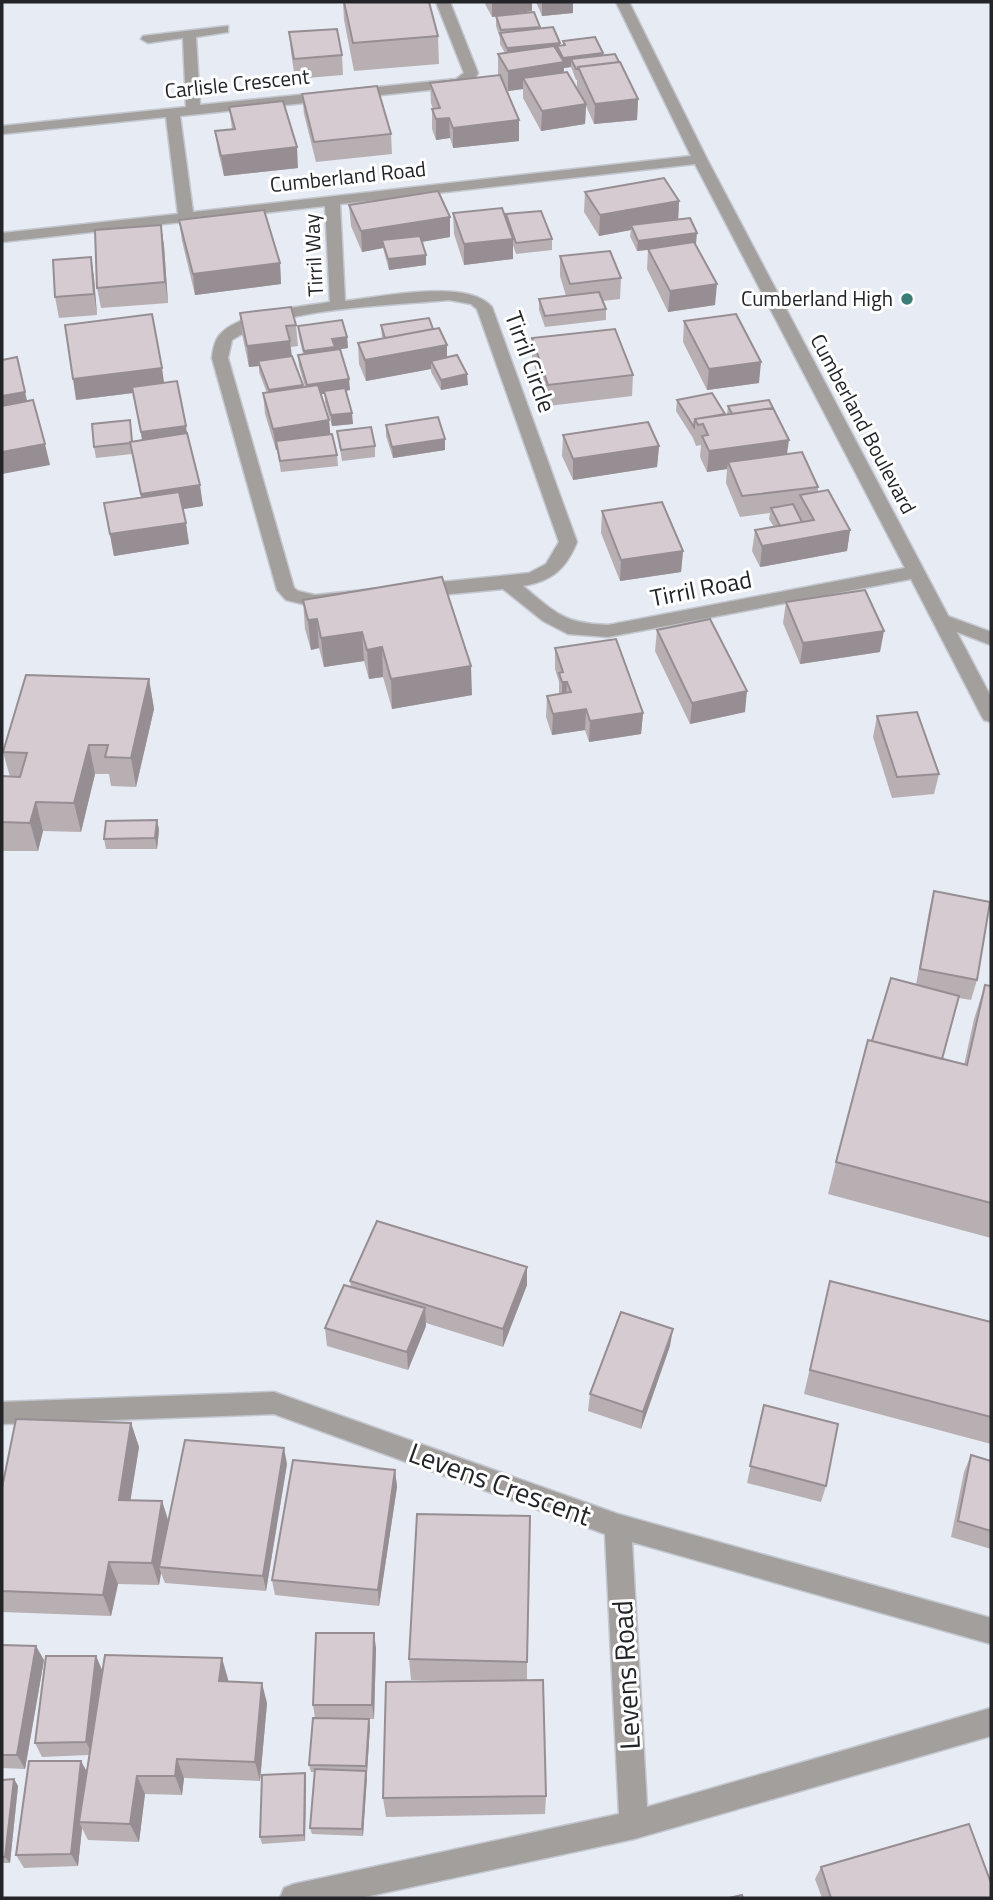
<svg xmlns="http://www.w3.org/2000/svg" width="993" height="1900" font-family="'Titillium Web',sans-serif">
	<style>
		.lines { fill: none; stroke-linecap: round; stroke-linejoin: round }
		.lane-casing { stroke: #c3c7cf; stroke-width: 3 }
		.street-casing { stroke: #c3c7cf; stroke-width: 3 }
		.lane { fill: #a29f9c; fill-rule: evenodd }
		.street { fill: #a29f9c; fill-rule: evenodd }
		.wall { fill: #b8afb3; fill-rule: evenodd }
		.shaded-wall { fill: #968e92 }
		.building { fill: #d6cbd0; stroke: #968e92; stroke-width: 2 }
		.poi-dot { fill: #397e74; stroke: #fff; stroke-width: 2.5 }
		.labels { text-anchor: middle; stroke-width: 6; stroke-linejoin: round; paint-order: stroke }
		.far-street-label { font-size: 21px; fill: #222428; stroke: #fff }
		.far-poi-label { font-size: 21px; fill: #222428; stroke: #fff; text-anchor: end }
		.street-label { font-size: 24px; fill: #222428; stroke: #fff }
		.near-street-label { font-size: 28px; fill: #222428; stroke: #fff }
	</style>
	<rect width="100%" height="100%" fill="#e6ebf4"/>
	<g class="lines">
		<defs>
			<path id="lane" d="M942,614L991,632V645L936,624L933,620L936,616Z"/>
			<path id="street" d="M436,2H450L478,73L473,82L458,87L180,116L193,212L691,156L616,2H629L707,159L991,697V722L984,720L981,715L911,579L608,637L568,634L543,621L503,589L315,607L286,600L277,590L212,358C213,350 214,343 218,337C236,312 301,307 330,302L325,206L2,242V233L178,214L166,117L2,134V126L186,107L183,38L148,43L141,39L143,36L228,26V32L196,37L200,105L456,79L464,73ZM695,164L905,568L608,625C563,623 557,614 523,586C552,581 566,569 577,542L492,307C468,278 380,297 345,301L340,204ZM449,300L471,304L477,309L559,542L546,564L529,573L315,595L298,591L294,588L228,358L232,340C282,307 388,306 449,300Z
				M274,1392L618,1514L991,1618V1644L632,1542L647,1807L991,1708V1736L634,1839L360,1898H280L284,1888L294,1884L619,1814L605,1534L274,1414L2,1424V1402Z"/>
		</defs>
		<!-- lane casing -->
		<use href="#lane" class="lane-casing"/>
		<!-- street casing -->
		<use href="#street" class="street-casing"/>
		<!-- lane -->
		<use href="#lane" class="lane"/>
		<!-- street -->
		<use href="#street" class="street"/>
	</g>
	<!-- wall -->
	<path class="wall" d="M343,2H429L438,36L439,64L354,71L344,20Z
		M484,2H532V11L492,17Z
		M536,2H573V13L542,16Z
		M496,16L540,27V29L560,45H563V41L603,55L638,99L637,120L594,124L586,106L585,124L541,131L523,98V89L508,91L503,83L519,141L453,148L450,138L436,140L432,129V109H433L431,103L430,83L498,75V54L505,53L500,44V38L496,26ZM571,67L576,80H577V87L581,96L564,72V68Z
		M289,32L342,55L343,75L295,79L291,52Z
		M302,94L391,134L392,154L316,162L304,114Z
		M229,107L298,168L224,176L218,151L215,131L232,129Z
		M585,192L679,201L678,220L696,244H695L715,305L668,312L647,269L648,250L637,251L630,236L631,230L599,236L584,212Z
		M349,205L450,237L422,242L426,255V265L389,270L383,248L362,252L351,226Z
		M453,213L506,221V214L552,239V250L516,254L513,245V259L464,265L454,234Z
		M179,220L280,263L281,284L195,295L182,241Z
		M161,225L164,246L168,303L101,308L97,288Z
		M560,256L621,278L620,299L603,301L606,309V320L545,327L539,310V299L566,296L560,276Z
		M91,257L94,278L97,315L59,318L55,297Z
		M240,313L296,325L298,346L291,347L292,356L303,387H305L299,366L298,355L303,354L299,337L298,326L347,337L348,348L340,349L350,390L346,391L353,424L332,426L325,402V394H321L329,420L330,435L337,455L338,466L281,472L277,450H276L265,414L263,393H267L259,372V366L249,367L242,334Z
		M684,321L759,383L707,390L683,342Z
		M381,325L433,329L447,345V357L468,385L441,390L431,372V369L366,381L359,364L358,343L382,338Z
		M532,338L633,375L632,396L548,406L532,359Z
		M164,383L187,433L203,506L183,509L189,544L114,556L104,503L141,497L132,454L96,458L94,447L142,440L133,393L76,400Z
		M677,400L725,414H727L728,406L787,454L818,487V492L850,530L847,551L760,567L752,551L755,530L774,527L769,519L770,513L740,517L726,483L727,469L707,472L700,457L701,445L696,446L693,438L676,411Z
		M386,425L445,450L393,458L386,436Z
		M337,431L375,446V457L342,461Z
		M563,435L659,446L657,467L573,480L562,456Z
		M602,511L683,551L681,572L620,581L601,533Z
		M303,600L472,695L392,709L383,677L369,679L364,661L324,667L319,648L311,650L305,629Z
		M786,602L880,652L800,664L783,623Z
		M657,630L745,712L690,724L655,651Z
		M555,648L643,713L641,734L589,742L585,730L552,735L546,717L547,696L559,694V682L555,669Z
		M149,679L154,709L136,787L111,786L109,774H95L81,832L43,831L38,851H2V776L10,777L3,752Z
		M877,716L939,774L934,794L892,798L873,737Z
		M157,820L159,830L157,849H106L104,839Z
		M934,891L977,980L971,1000L959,998L942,1059L964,1065L974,1019L985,985L991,986V1238L828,1194L836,1162L916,985L929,911Z
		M527,1267V1285L503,1347L426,1323V1326L408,1370L327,1346L325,1328L351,1287L350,1281Z
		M830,1281L991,1322V1444L804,1394Z
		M670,1346L641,1429L588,1411L590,1394Z
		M764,1405L826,1486L821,1502L747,1483Z
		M131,1423L139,1447L130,1500L162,1501L169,1522L287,1464L266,1591L165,1583L161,1573L159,1585L118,1584L111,1616L2,1612V1488Z
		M971,1455L991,1461V1549L951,1537L964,1472Z
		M395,1470L397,1487L379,1606L275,1595L272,1580Z
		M2,1645L44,1660L25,1769L2,1768Z
		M376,1648L374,1719H360L370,1726L363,1836L312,1834L310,1828L315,1772H311L309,1765L315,1718L313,1705Z
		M96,1656L102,1670L101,1683L228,1679V1682L267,1703L260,1781L184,1778L182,1795L145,1794L139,1842L88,1840L82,1828L78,1866L24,1868L16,1855L81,1761L87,1772L89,1755L42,1757L35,1743Z
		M409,1659L527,1662V1680L546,1796L545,1814L386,1817L383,1798L470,1681L411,1680Z
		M305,1773L306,1780L305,1841L262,1844L260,1837Z
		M14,1779L18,1786L10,1863H2V1780Z
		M821,1867L991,1898H822L815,1879Z"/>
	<!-- shaded-wall -->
	<path class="shaded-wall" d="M492,2H532V11L492,17Z
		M542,2H573V13L542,16Z
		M560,43V53L557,46L556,53L507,59V48Z
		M603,53V63L571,59V67L564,68L563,82L523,78V89L508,91V71L563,63V58Z
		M638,99L637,120L594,124L595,104Z
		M586,104L585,124L541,131L542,111Z
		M449,118L450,138L436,140V119Z
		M519,120V141L453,148V128Z
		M297,147L298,168L224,176L221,156Z
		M679,201L678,222L631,225V230L599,236L600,215Z
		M450,217V237L385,248L382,240L383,248L362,252L361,231Z
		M161,225L164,246L168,303L165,282Z
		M697,233L696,244L637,251L638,241Z
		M513,239V259L464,265V244Z
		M426,255V265L389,270L388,259Z
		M91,257L94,278L97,315L94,294Z
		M280,263L281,284L195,295L193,274Z
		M717,284L715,305L668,312L670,291Z
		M347,337L348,348L335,350L305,362L304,351L332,339Z
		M290,341L292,362L258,361L259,366L249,367L247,346Z
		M447,345V366L431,361V369L366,381L365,360Z
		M761,362L759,383L707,390L709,369Z
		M162,368L165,389L76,400L73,379Z
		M467,374L468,385L441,390V380Z
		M349,379L350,390L308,396L307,385Z
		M303,385L304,396L270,401L269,390Z
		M25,392L30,413L2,418V396Z
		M352,413L353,424L332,426L331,415Z
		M329,420L331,441H276L277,450H276L273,429Z
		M186,426L189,447L144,453L141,432Z
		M445,439V450L393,458L392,447Z
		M789,440L786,461L728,462L727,469L707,472L709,451Z
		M45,444L50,465L2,474V452Z
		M659,446L657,467L573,480V459Z
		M200,485L203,506L145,515L141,494Z
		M186,523L189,544L114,556L110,534Z
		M850,530L847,551L760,567L762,546Z
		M683,551L681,572L620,581L621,560Z
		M317,619L319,648L311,650L308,620Z
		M884,631L880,652L800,664L803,643Z
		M362,632L364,661L324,667L321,638Z
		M382,647L383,677L369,679L367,650Z
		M471,666L472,695L392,709L391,679Z
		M149,679L154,709L136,787L131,758Z
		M562,682H567L566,703H562Z
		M747,691L745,712L690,724L692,703Z
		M586,709L585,730L552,735L553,714Z
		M643,713L641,734L589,742L590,721Z
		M89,745L95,774L81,832L74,803Z
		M36,802L43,831L38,851L30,823Z
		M157,820L159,830L157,849L155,838Z
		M527,1267V1285L503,1347V1329Z
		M425,1308L426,1326L408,1370L407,1352Z
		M673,1329L670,1346L641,1429L643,1412Z
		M131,1423L139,1447L127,1522L119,1500Z
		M284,1448L287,1464L266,1591L263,1576Z
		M395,1470L397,1487L379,1606L378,1590Z
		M162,1501L169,1524L159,1567L161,1573L159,1585L152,1563Z
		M109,1562L118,1584L111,1616L103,1595Z
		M374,1633L376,1648L374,1719L372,1705Z
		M36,1646L44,1660L25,1769L17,1755Z
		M96,1656L102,1670L92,1755L86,1742Z
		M222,1658L228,1679L225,1701L219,1681Z
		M262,1683L267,1703L260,1781L255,1762Z
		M369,1719L370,1726L367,1773L366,1766Z
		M177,1759L184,1778L182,1795L175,1776Z
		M81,1761L88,1774L79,1822L82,1828L78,1866L71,1854Z
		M366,1771L367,1778L363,1836L362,1829Z
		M305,1773L306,1780L305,1841L304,1835Z
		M137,1776L145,1794L139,1842L130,1824Z
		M14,1779L18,1786L10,1863L5,1857Z"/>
	<!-- building -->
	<path class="building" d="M344,2H429L438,36L353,43Z
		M534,12L540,27L501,30L496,16Z
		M553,27L560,43L507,48L500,33Z
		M337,29L342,55L294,59L289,32Z
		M595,37L603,53L563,58L557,46L565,45L563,41Z
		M554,46L564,62L508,71L498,54Z
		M615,54L619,62L578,67V69H576L571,59Z
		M620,62L638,99L595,104L578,67Z
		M567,72L586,104L542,111L523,78Z
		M500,75L519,120L453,128L449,118L436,119L432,109L440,108L430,83Z
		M377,86L391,134L314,142L302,94Z
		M283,101L297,147L221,156L215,131L235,129L229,107Z
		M664,178L679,201L600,215L585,192Z
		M438,191L450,217L361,231L349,205Z
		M502,208L513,239L464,244L453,213Z
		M264,210L280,263L193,274L179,220Z
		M541,211L552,239L516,243L506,214Z
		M690,218L697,233L638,241L631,225Z
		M161,225L165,282L97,288L95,230Z
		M420,236L426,255L388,259L382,240Z
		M694,242L717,284L670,291L648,249Z
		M610,251L621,278L570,284L560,256Z
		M91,257L94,294L55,297L53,260Z
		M599,292L606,309L545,316L539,299Z
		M291,307L296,325L286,326L290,341L247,346L240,313Z
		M152,314L162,368L73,379L65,325Z
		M736,314L761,362L709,369L684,321Z
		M429,318L433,329L385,338L381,325Z
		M342,320L347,337L332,339L335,347L304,351L298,326Z
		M439,328L447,345L365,360L358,343Z
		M615,329L633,375L548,385L532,338Z
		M340,349L349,379L307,385L298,355Z
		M457,355L467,374L441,380L431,361Z
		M292,356L303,385L269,390L258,361Z
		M17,357L25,392L2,396V360Z
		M177,381L186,426L141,432L132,387Z
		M318,385L329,420L273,429L263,393Z
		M345,388L352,413L331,415L324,391Z
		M712,393L725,414L695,419L694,427L677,400Z
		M33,400L45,444L2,452V406Z
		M769,400L773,408L732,414L728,406Z
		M773,408L789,440L709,451L702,436L708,435L703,424L698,425L695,419Z
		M438,417L445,439L392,447L386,425Z
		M130,420L132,442H130V443L94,447L92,424Z
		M648,422L659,446L573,459L563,435Z
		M371,427L375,446L341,450L337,431Z
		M187,433L200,485L141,494L130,442Z
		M332,434L337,455L280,461L276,441Z
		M802,452L818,487L742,496L728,462Z
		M828,490L850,530L762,546L755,530L814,520L800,495Z
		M179,492L186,523L110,534L104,503Z
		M662,502L683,551L621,560L602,511Z
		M793,504L802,522L780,526L771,508Z
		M442,577L471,666L391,679L382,647L367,650L362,632L321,638L317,619L308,620L303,600Z
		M865,590L884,631L803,643L786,602Z
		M710,619L747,691L692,703L657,630Z
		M616,639L643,713L590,721L586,709L553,714L547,696L571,692L567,682H562L559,673L563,672L555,648Z
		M26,675L149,679L131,758L105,757L108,745H89L74,803L36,802L30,823L2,822V776L20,777L27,753L3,752Z
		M917,712L939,774L897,777L877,716Z
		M157,820L155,838L104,839L106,821Z
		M934,891L990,902L977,980L920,969Z
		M891,978L959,996L942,1059L872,1041Z
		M985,985L991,986V1203L836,1162L868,1040L967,1065Z
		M377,1221L527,1267L503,1329L350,1281Z
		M830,1281L991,1322V1417L810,1370Z
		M344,1285L425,1308L407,1352L325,1328Z
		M621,1312L673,1329L643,1412L590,1394Z
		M764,1405L838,1424L826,1486L750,1466Z
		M16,1419L131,1423L119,1500L162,1501L152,1563L109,1562L103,1595L2,1591V1488Z
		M185,1440L284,1448L263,1576L159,1567Z
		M971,1455L991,1461V1531L958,1521Z
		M293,1460L395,1470L378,1590L272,1580Z
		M417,1514L530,1516L527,1662L409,1659Z
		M316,1633H374L372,1705H313Z
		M2,1645L36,1646L17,1755H2Z
		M105,1655L222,1658L219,1681L262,1683L255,1762L177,1759L175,1776H137L130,1824L79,1822Z
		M46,1656H96L86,1742L35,1743Z
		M543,1680L546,1796L383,1798L386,1682Z
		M313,1718L369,1719L366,1766L309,1765Z
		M29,1761H81L71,1854L16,1855Z
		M315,1769L366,1771L362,1829L310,1828Z
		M305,1773L304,1835L260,1837L262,1775Z
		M14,1779L5,1857H2V1780Z
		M969,1824L991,1883V1898H831L821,1867Z
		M742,1895L743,1898H729Z"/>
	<!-- markers -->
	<circle class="poi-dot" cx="907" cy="299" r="7"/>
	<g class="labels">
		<!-- far-street labels -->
		<g class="far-street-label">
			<text transform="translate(237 84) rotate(-6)" y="7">Carlisle Crescent</text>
			<text transform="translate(348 177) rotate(-6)" y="7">Cumberland Road</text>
			<text transform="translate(314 255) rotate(-93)" y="7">Tirril Way</text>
			<text transform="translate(863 424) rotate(62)" y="7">Cumberland Boulevard</text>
		</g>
		<!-- far-poi labels -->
		<g class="far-poi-label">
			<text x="893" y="306">Cumberland High</text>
		</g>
		<!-- street labels -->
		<g class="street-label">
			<text transform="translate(530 362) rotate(70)" y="8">Tirril Circle</text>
			<text transform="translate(701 589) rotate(-11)" y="8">Tirril Road</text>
		</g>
		<!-- near-street labels -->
		<g class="near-street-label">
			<text transform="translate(500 1484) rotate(20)" y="10">Levens Crescent</text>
			<text transform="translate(626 1675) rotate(-93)" y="10">Levens Road</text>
		</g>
	</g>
	<!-- border -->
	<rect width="993" height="1900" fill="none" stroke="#222428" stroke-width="7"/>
</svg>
